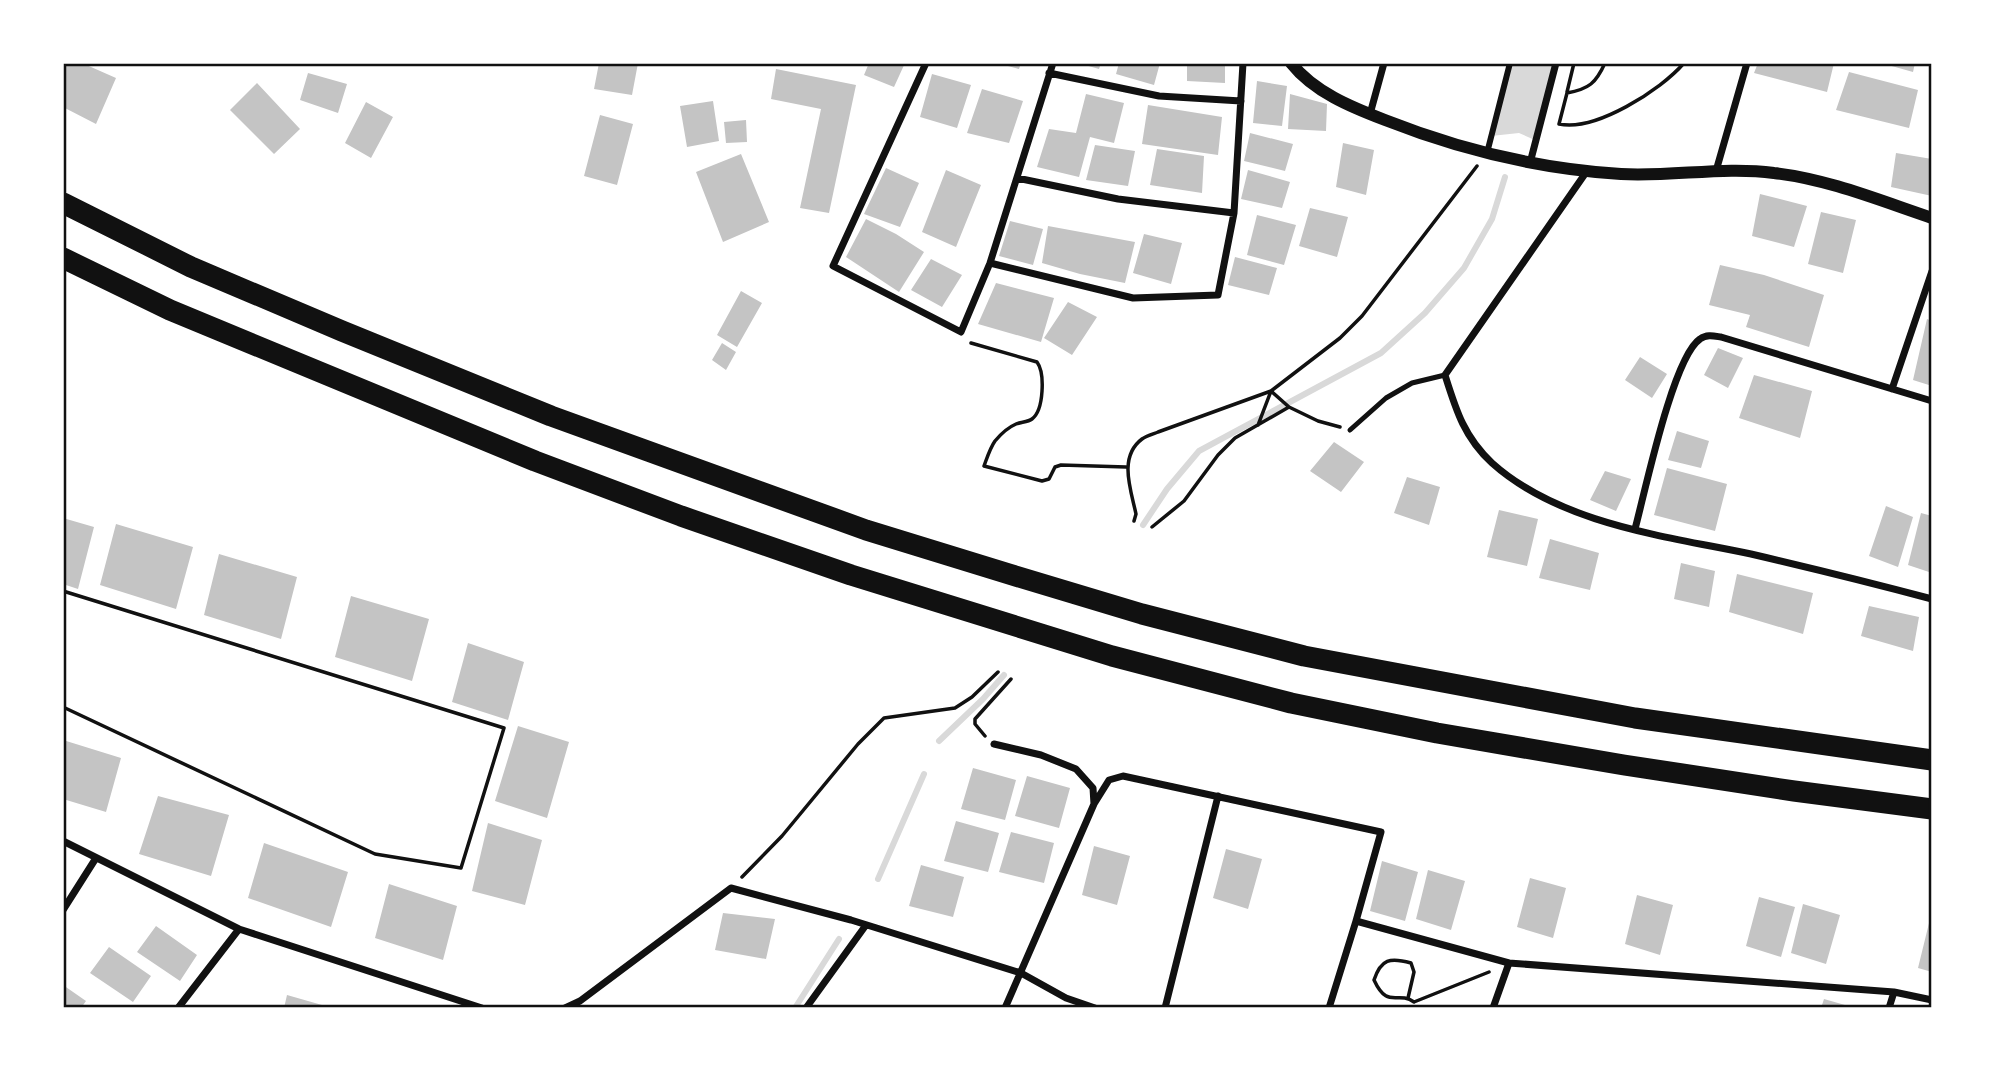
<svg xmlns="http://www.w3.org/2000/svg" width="1995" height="1071" font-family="'Nunito Sans',sans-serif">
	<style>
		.water { fill: #d9d9d9 }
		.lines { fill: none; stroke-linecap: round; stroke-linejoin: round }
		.stream { stroke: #d9d9d9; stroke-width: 6 }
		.building { fill: #c4c4c4 }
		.path { stroke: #111; stroke-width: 3.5 }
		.service { stroke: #111; stroke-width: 5 }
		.pedestrian { stroke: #111; stroke-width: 6 }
		.minor { stroke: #111; stroke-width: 7 }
		.tertiary { stroke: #111; stroke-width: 12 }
		.motorway { stroke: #111; stroke-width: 21 }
		.neatline { fill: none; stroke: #111; stroke-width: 2.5 }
	</style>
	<rect width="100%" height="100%" fill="#fff"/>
	<!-- water -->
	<path class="water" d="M1510,63H1556L1537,141L1519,133L1491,136Z"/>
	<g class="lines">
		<!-- stream -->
		<path class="stream" d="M1143,525L1167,489L1199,451L1381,353L1425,313L1464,268L1492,219L1505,177
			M939,741L983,699L1004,675
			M878,879L924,774
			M795,1008L839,939"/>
	</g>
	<!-- building -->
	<path class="building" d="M63,63H82L116,78L96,124L63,107Z
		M599,63H638L632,95L594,89Z
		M869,63H905L894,87L864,75Z
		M997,63H1021L1019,69Z
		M1078,63H1101L1099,69Z
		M1119,63H1160L1154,85L1116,74Z
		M1187,63H1225V83L1187,81Z
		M1758,63H1834L1827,92L1754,73Z
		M1881,63H1915L1913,72Z
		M776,69L856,85L829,213L800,208L821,109L771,99Z
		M1849,72L1918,90L1909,128L1836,110Z
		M308,73L347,84L338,113L300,100Z
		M932,74L971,85L957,128L920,117Z
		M1257,81L1287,86L1282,126L1253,123Z
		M257,83L300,129L274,154L230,110Z
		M982,89L1023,101L1009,143L967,133Z
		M1086,94L1124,103L1114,143L1090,137L1079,177L1037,167L1049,129L1076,133Z
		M1290,94L1327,104L1326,131L1288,129Z
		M713,101L719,141L687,147L680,106Z
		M366,102L393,117L371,158L345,143Z
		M1148,105L1222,117L1218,155L1142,144Z
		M600,115L633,124L617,185L584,176Z
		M746,120L747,142L726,143L724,122Z
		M1250,133L1293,144L1285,171L1244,161Z
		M1343,143L1374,150L1366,195L1336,187Z
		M1095,145L1135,151L1128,186L1086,180Z
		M1157,149L1204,156L1202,193L1150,185Z
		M1896,153L1932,159V196L1891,187Z
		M741,154L769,222L723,242L696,172Z
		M886,168L919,183L900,227L864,214Z
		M946,170L981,185L956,247L922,232Z
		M1248,170L1290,182L1282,208L1241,199Z
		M1760,194L1807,206L1794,247L1752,236Z
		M1310,208L1348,217L1337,257L1299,246Z
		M1821,212L1856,220L1843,273L1808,264Z
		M1257,215L1296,225L1284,265L1247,255Z
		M866,219L896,234L924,252L899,292L846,257Z
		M1010,221L1043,229L1033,265L999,256Z
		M1048,226L1135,242L1125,283L1080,274L1042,263Z
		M1144,234L1182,243L1171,284L1133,273Z
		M1235,257L1277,268L1269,295L1228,285Z
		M931,259L962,275L942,307L911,290Z
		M1720,265L1764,275L1824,295L1809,347L1746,327L1750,315L1709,305Z
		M996,283L1054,298L1041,342L978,324Z
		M741,291L762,303L737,347L717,335Z
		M1068,302L1097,317L1072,355L1044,338Z
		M1927,319L1932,321V386L1913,380Z
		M722,343L736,352L726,370L712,360Z
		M1718,348L1743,358L1728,388L1704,375Z
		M1640,357L1667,374L1652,398L1625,380Z
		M1754,375L1812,391L1800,438L1739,418Z
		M1677,431L1709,441L1701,468L1668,460Z
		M1334,442L1364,462L1341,492L1310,471Z
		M1667,468L1727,484L1715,531L1654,515Z
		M1605,471L1631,479L1616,511L1590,500Z
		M1407,477L1440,487L1429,525L1394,513Z
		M1886,506L1913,517L1898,567L1869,556Z
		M1499,510L1538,519L1527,566L1487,557Z
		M1921,513L1932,516V573L1908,565Z
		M63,518L94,527L78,589L63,584Z
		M116,524L193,547L176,609L100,585Z
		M1550,539L1599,553L1590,590L1539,578Z
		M219,554L297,577L281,639L204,615Z
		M1681,563L1715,571L1709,607L1674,599Z
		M1737,574L1813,593L1803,634L1729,612Z
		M351,596L429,619L412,681L335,657Z
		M1869,606L1919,617L1913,651L1861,636Z
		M468,643L524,662L508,720L452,702Z
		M518,726L569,742L547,818L495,801Z
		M63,740L121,758L106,812L63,799Z
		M973,768L1016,780L1005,820L961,809Z
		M1027,776L1070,788L1059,828L1015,816Z
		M158,796L229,815L211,876L139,854Z
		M956,821L999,833L988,872L944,861Z
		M488,823L542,840L525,905L472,891Z
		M1011,832L1054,843L1044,883L999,872Z
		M264,843L348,872L331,927L248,898Z
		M1094,846L1130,856L1117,905L1082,895Z
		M1226,849L1262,859L1248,909L1213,898Z
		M1382,861L1418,872L1405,921L1370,911Z
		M921,865L964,877L953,917L909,906Z
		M1428,870L1465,881L1451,930L1416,919Z
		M1530,878L1566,888L1553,938L1517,927Z
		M389,884L457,906L443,960L375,938Z
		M1637,895L1673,905L1660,955L1625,944Z
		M1759,897L1795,907L1781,957L1746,946Z
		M1803,904L1840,915L1826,964L1791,953Z
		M723,913L775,919L766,959L715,950Z
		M1930,919H1932V972L1918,968Z
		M156,926L197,955L180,981L137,952Z
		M109,947L151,976L133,1002L90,973Z
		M63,985L86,1001L81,1008H63Z
		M287,995L322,1005V1008H284Z
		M1824,999L1852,1007V1008H1821Z"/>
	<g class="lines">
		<!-- path -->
		<path class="path" d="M1605,63C1596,83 1589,89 1567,93L1559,124C1595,132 1661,90 1684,63
			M1567,92L1574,63
			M971,343L1037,362C1045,373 1044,410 1032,419C1028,422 1021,422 1016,424C1009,427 1000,435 995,441C990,448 987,458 984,466L1042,481L1049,479L1055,467L1061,465L1126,467
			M1258,425L1271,391L1289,407
			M1134,521L1136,514C1131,490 1118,457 1142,439C1146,436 1153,434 1158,432L1271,391L1340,338L1362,316L1477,166
			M1152,527L1184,501L1218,455L1235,438L1289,407L1318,421L1340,427
			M63,591L504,728L461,868L375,854L63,707
			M985,736L975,724V719L1011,679
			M742,877L782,836L858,744L884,718L955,708L972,697L998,672
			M1408,998L1414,972L1411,963C1390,957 1381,959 1374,980C1388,1010 1397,990 1414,1002
			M1414,1002L1489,972"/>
		<!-- service -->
		<path class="service" d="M1350,430L1386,398L1412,383L1445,375"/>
		<!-- pedestrian -->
		<path class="pedestrian" d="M1487,153L1510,63"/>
		<!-- minor -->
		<path class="minor" d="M926,63L833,266L961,332L990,263L1053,63
			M1049,73L1159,96L1241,101
			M1370,114L1384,63
			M1530,163L1556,63
			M1587,171L1445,375C1456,410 1464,437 1492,463C1560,524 1665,536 1751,554C1811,568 1872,583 1932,599
			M1716,171L1747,63
			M1017,178L1118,199L1234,213
			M990,263L1133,298L1218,295L1234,213L1243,63
			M1892,389L1932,271
			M1635,529C1645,492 1673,357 1700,339C1707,334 1714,336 1721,337L1932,401
			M994,744L1041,755L1076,769L1093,788L1094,804L1005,1008
			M1094,804L1109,780L1123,776L1381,832L1356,921
			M63,841L239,929L482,1008
			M63,910L96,858
			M178,1008L239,929
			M565,1008L580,1001L731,888L851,920L1021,973L1066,998L1095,1008
			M806,1008L866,925
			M1165,1008L1218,796
			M1329,1008L1356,921L1509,963
			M1493,1008L1509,963L1894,992L1932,1000
			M1889,1008L1894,992"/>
		<!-- tertiary -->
		<path class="tertiary" d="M1291,63C1314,92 1351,107 1385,120C1461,150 1540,169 1621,174C1672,177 1724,166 1774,173C1828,179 1881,201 1932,218"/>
		<!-- motorway -->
		<path class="motorway" d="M63,203L191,267L342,331L551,416L866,530L1009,574L1142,614L1304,656L1635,718L1932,760
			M63,258L170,310L535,461L681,516L851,575L1112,656L1291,703L1437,733L1624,765L1794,791L1932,809"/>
	</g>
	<!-- border -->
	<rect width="1995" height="1071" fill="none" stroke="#ffffff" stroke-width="130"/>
	<rect x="65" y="65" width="1865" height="941" class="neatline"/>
</svg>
